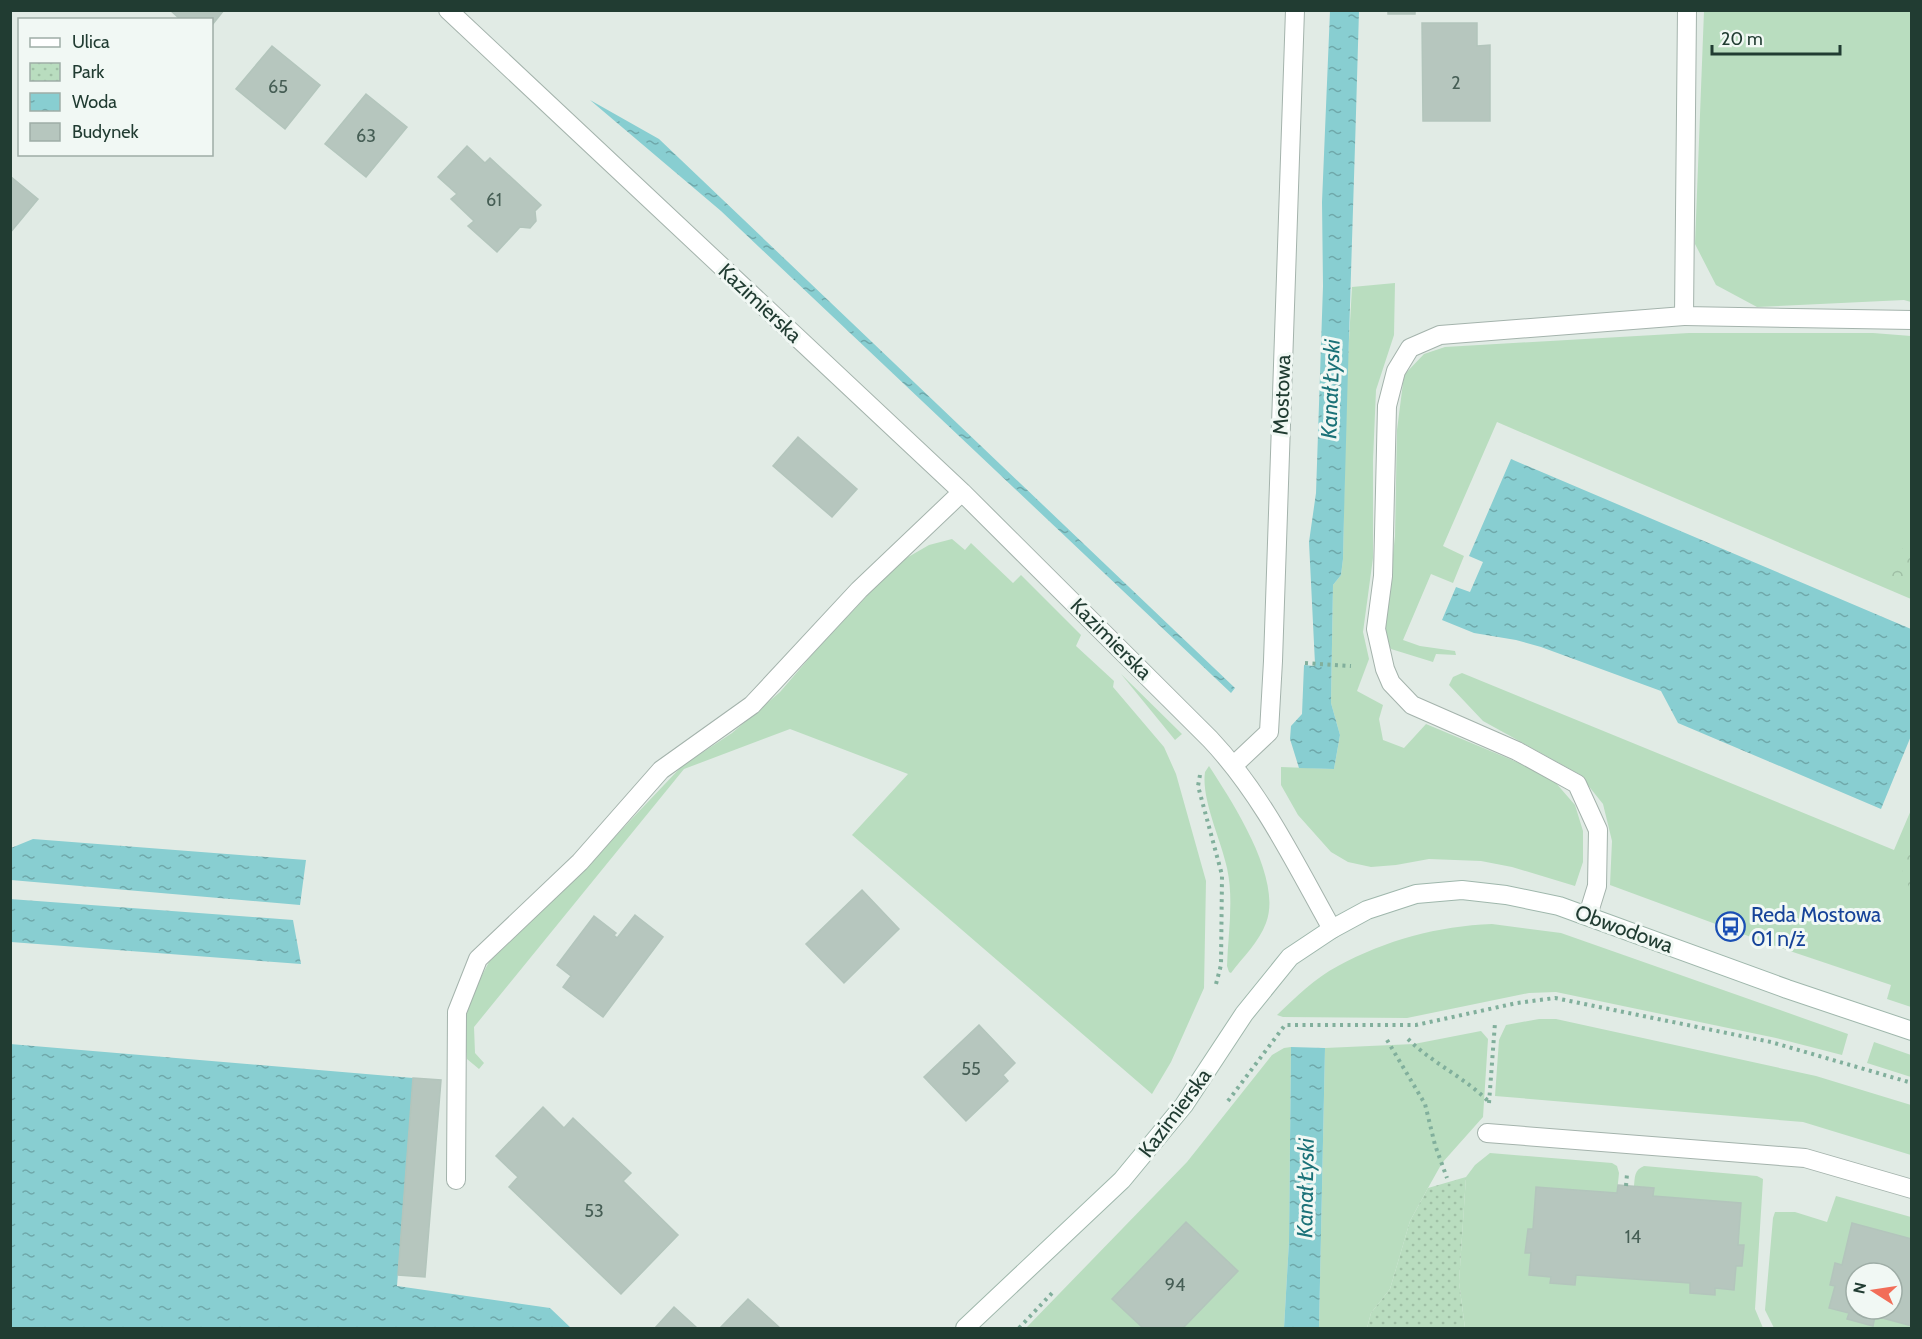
<svg xmlns="http://www.w3.org/2000/svg" width="1922" height="1339" font-family="Cabin,sans-serif">
	<style>
		.grass { fill: #b9ddbf }
		.forest { fill: url(#forest-crowns) }
		.park { fill: url(#park-dots) }
		.water { fill: url(#water-ripples) }
		.building { fill: #b6c6be; stroke: #b3c5bc; stroke-width: 1.5; fill-rule: evenodd }
		.lines { fill: none; stroke-linecap: round; stroke-linejoin: round }
		.service-casing { stroke: #a4b3ac; stroke-width: 20 }
		.minor-casing { stroke: #a4b3ac; stroke-width: 20 }
		.secondary-casing { stroke: #9fb7ac; stroke-width: 20 }
		.path { stroke: #81af9c; stroke-width: 4; stroke-dasharray: 3 4.5; stroke-linecap: butt }
		.service { stroke: #fff; stroke-width: 18 }
		.minor { stroke: #fff; stroke-width: 18 }
		.secondary { stroke: #fff; stroke-width: 18 }
		.labels { text-anchor: middle; stroke-width: 6; stroke-linejoin: round; paint-order: stroke }
		.number-label { font-size: 18px; fill: #465e55 }
		.street-label { font-size: 21px; fill: #213c32; stroke: #f1f8f4 }
		.transit-label { font-size: 21px; fill: #164399; stroke: #f1f8f4; text-anchor: start }
		.water-label { font-size: 22px; font-style: italic; fill: #1b7278; stroke: #f1f8f4 }
	</style>
	<defs>
		<pattern id="forest-crowns" width="20" height="18" patternUnits="userSpaceOnUse" patternTransform="scale(1.5)"><rect width="20" height="18" fill="#b9ddbf"/><path d="M2 6a3 3 0 1 1 6 0M12 15a3 3 0 1 1 6 0" fill="none" stroke="#9fbfa5"/></pattern>
		<pattern id="park-dots" width="8" height="8" patternUnits="userSpaceOnUse" patternTransform="scale(1.5)"><rect width="8" height="8" fill="#b9ddbf"/><path d="M2 2h.1M6 6h.1" fill="none" stroke="#9fbfa5" stroke-width="1.8" stroke-linecap="round"/></pattern>
		<pattern id="water-ripples" width="26" height="14" patternUnits="userSpaceOnUse" patternTransform="scale(1.5)"><rect width="26" height="14" fill="#88ced1"/><path d="M2 4q2-2 4 0t4 0M15 11q2-2 4 0t4 0" fill="none" stroke="#6fa8aa"/></pattern>
	</defs>
	<rect width="100%" height="100%" fill="#e1ebe5"/>
	<!-- grass -->
	<path class="grass" d="M1704,11H1911V302L1904,300L1757,307L1716,285L1695,244Z
		M1395,283L1394,335L1376,390L1373,460V558L1363,632L1369,659L1357,691L1383,705L1379,719L1383,740L1404,748L1426,724L1524,765L1555,782L1575,805L1583,831V862L1575,886L1512,867L1481,861L1429,859L1396,865L1371,867L1348,862L1331,852L1298,815L1281,785V767L1334,769L1340,735L1331,703L1333,585L1341,575L1343,559L1346,393L1352,287Z
		M1689,333H1873L1911,336V599L1497,422L1443,546L1464,556L1453,583L1431,574L1403,640L1420,646L1455,651L1456,655L1436,654L1433,662L1391,649L1384,639L1395,536L1397,430L1404,375L1424,354L1445,347Z
		M952,539L965,550L971,543L1013,583L1021,575L1081,635L1076,646L1114,681L1113,687L1164,747L1176,774L1206,881L1204,988L1171,1062L1152,1094L852,835L908,774L790,729L684,769L474,1027L475,1053L484,1063L479,1069L467,1059L465,1044L466,1017L473,992L489,962L570,884L682,766L732,733L780,692L817,649L880,582L903,560L929,545Z
		M1462,673L1894,850L1911,810V1007L1887,999L1891,985L1781,948L1610,885L1612,841L1603,804L1579,774L1483,721L1449,685L1453,677Z
		M1121,674L1182,734L1175,740Z
		M1209,766C1233,803 1283,879 1266,923C1259,942 1243,957 1231,973L1229,972L1227,966C1228,934 1234,900 1227,868C1221,840 1201,799 1205,772Z
		M1492,924L1561,933L1848,1034L1842,1055L1776,1038L1556,992L1529,993L1407,1018L1283,1017L1277,1015C1296,997 1315,978 1338,966C1386,940 1438,926 1492,924Z
		M1539,1019H1556L1816,1076L1911,1105V1155L1803,1122L1495,1096L1499,1040L1506,1025Z
		M1481,1031L1488,1039L1483,1117L1442,1163L1428,1188L1410,1221L1390,1289L1371,1313L1367,1328H1319L1325,1048L1414,1044Z
		M1874,1042L1911,1055V1077L1867,1063Z
		M1291,1047L1289,1241L1284,1328H1026L1187,1162L1272,1055L1284,1048Z
		M1490,1153L1612,1163L1617,1166L1619,1173L1617,1193L1536,1187L1533,1229H1528L1525,1252L1531,1253L1529,1275L1551,1277L1550,1282L1575,1285L1576,1275L1690,1283V1293L1715,1294V1288L1734,1290L1736,1266H1742L1744,1246L1738,1245L1741,1203L1653,1196V1188L1634,1186C1635,1177 1634,1170 1644,1166L1757,1176L1763,1179L1755,1309L1763,1328H1465L1459,1282L1466,1177L1475,1165Z
		M1836,1196L1911,1217V1239L1852,1224L1842,1265L1835,1263L1830,1284L1835,1286L1829,1308L1849,1313L1848,1319L1873,1326L1875,1316L1911,1326V1328H1774L1765,1310L1773,1218L1775,1212H1795L1827,1222Z"/>
	<!-- forest -->
	<path class="forest" d="M1911,532V585L1889,576Z
		M1911,842V892L1901,867Z"/>
	<!-- park -->
	<path class="park" d="M1466,1177L1459,1282L1465,1328H1367L1371,1313L1390,1289L1410,1221L1428,1188Z"/>
	<!-- water -->
	<path class="water" d="M1330,11H1359C1354,193 1347,376 1343,559L1341,575L1333,585L1331,703L1340,735L1334,769L1299,768L1290,739L1291,726L1302,714L1304,665L1314,666L1315,664L1309,542L1316,493L1323,286L1322,202Z
		M590,100L659,139L1235,688L1231,693L721,211Z
		M1511,459L1911,629V736L1881,809L1678,723L1661,691L1541,647L1516,640L1474,633L1442,620L1456,587L1470,592L1483,562L1469,556Z
		M33,839L306,860L300,905L11,880V848Z
		M10,899L293,920L301,964L11,942Z
		M10,1044L413,1078L397,1286L550,1308L571,1328H11Z
		M1291,1047L1325,1048L1319,1328H1284L1289,1241Z"/>
	<!-- building -->
	<path class="building" d="M170,10H224L212,25V20H181Z
		M1388,10H1415V14H1388Z
		M1422,23H1477V46L1490,45V121H1423Z
		M272,46L320,85L285,129L236,89Z
		M366,94L407,127L366,177L325,144Z
		M467,146L485,163L490,158L541,205L535,211L536,221L530,228L520,227L497,252L468,226L474,221L451,199L457,194L438,177Z
		M10,176L38,199L10,233Z
		M798,437L857,489L832,517L773,466Z
		M862,890L899,929L844,983L806,944Z
		M635,915L663,937L603,1017L563,987L571,976L557,965L594,916L616,933L614,935L617,938Z
		M979,1025L1015,1063L1003,1075L1008,1081L966,1121L924,1077Z
		M413,1078L441,1080L425,1277L398,1275Z
		M543,1107L564,1128L573,1118L631,1173L623,1181L678,1235L621,1294L509,1187L518,1177L496,1156Z
		M1618,1185L1654,1188L1653,1196L1741,1203L1738,1245H1744L1742,1266H1736L1734,1290L1715,1288V1295L1690,1293V1283L1576,1275L1575,1285L1550,1283L1551,1277L1529,1275L1531,1253H1525L1528,1229H1533L1536,1187L1617,1193Z
		M1186,1222L1238,1271L1183,1328H1143L1112,1299Z
		M1852,1223L1912,1239V1326L1875,1316L1873,1326L1847,1319L1849,1313L1829,1308L1835,1286L1830,1285L1835,1263L1842,1265ZM1856,1273H1892V1309H1856Z
		M748,1299L780,1328H720Z
		M674,1307L697,1328H655Z"/>
	<g class="lines">
		<defs>
			<path id="service" d="M1234,765L1269,732L1273,661L1295,10
				M1588,915L1597,886L1598,830L1577,784L1517,751L1412,705L1391,683L1385,669L1376,629L1383,576L1387,406L1396,371L1410,348L1440,335L1684,316
				M1487,1133L1805,1158L1912,1189"/>
			<path id="minor" d="M448,10L962,492L1210,739C1262,794 1295,863 1332,929
				M1687,10L1684,316L1912,320
				M456,1180L457,1012L478,959L580,862L661,770L752,705L859,590L962,492"/>
			<path id="secondary" d="M965,1328L1122,1180L1184,1105L1244,1014L1290,957L1332,929L1367,910L1416,894L1462,890L1506,895L1559,906L1787,989L1912,1031"/>
		</defs>
		<!-- service casing -->
		<use href="#service" class="service-casing"/>
		<!-- minor casing -->
		<use href="#minor" class="minor-casing"/>
		<!-- secondary casing -->
		<use href="#secondary" class="secondary-casing"/>
		<!-- path -->
		<path class="path" d="M1305,663L1351,666
			M1200,775L1198,786L1222,875L1221,965L1215,988
			M1408,1039C1432,1063 1464,1077 1488,1101
			M1387,1040L1425,1104L1435,1145L1447,1178
			M1228,1101L1285,1025H1416L1517,1003L1555,998L1771,1042L1912,1083
			M1489,1103L1495,1023
			M1626,1186L1627,1174
			M1019,1328L1053,1292"/>
		<!-- service -->
		<use href="#service" class="service"/>
		<!-- minor -->
		<use href="#minor" class="minor"/>
		<!-- secondary -->
		<use href="#secondary" class="secondary"/>
	</g>
	<!-- icons -->
	<defs>
		<symbol id="bus-ring" viewBox="-11 -11 22 22"><circle r="9.5" fill="#f1f8f4" stroke="#1a4fb4" stroke-width="1.5"/><path d="M-5-6H5V4H4V6H2V4H-2V6H-4V4H-5ZM-3.5-4V0h7V-4ZM-3.5 1.2v1.5H-2V1.2ZM2 1.2v1.5H3.5V1.2Z" fill="#1a4fb4"/></symbol>
	</defs>
	<g fill-rule="evenodd">
		<use href="#bus-ring" x="1714" y="910" width="33" height="33"/>
	</g>
	<g class="labels">
		<!-- number labels -->
		<g class="number-label">
			<text x="1456" y="89">2</text>
			<text x="278" y="93">65</text>
			<text x="366" y="142">63</text>
			<text x="494" y="206">61</text>
			<text x="971" y="1075">55</text>
			<text x="594" y="1217">53</text>
			<text x="1633" y="1243">14</text>
			<text x="1175" y="1291">94</text>
		</g>
		<!-- street labels -->
		<g class="street-label">
			<text transform="translate(760 303) rotate(43)" y="7">Kazimierska</text>
			<text transform="translate(1282 395) rotate(-88)" y="7">Mostowa</text>
			<text transform="translate(1111 639) rotate(45)" y="7">Kazimierska</text>
			<text transform="translate(1624 929) rotate(20)" y="7">Obwodowa</text>
			<text transform="translate(1175 1113) rotate(-53)" y="7">Kazimierska</text>
		</g>
		<!-- transit labels -->
		<g class="transit-label">
			<text x="1751" y="922">Reda Mostowa<tspan x="1751" dy="24">01 n/ż</tspan></text>
		</g>
		<!-- water labels -->
		<g class="water-label">
			<text transform="translate(1330 389) rotate(-88)" y="8">Kanał Łyski</text>
			<text transform="translate(1305 1188) rotate(-89)" y="8">Kanał Łyski</text>
		</g>
	</g>
	<!-- border -->
	<rect width="1922" height="1339" fill="none" stroke="#213c32" stroke-width="24"/>
	<!-- legend -->
	<rect x="18" y="18" width="195" height="138" fill="#f1f8f4" stroke="#9eada6" stroke-width="1.5"/>
	<rect x="30" y="38" width="30" height="9" fill="#ffffff" stroke="#9eada6" stroke-width="1.5"/>
	<text x="72" y="48" font-size="18" fill="#213c32">Ulica</text>
	<rect x="30" y="63" width="30" height="18" fill="url(#park-dots)" stroke="#9eada6" stroke-width="1.5"/>
	<text x="72" y="78" font-size="18" fill="#213c32">Park</text>
	<rect x="30" y="93" width="30" height="18" fill="url(#water-ripples)" stroke="#9eada6" stroke-width="1.5"/>
	<text x="72" y="108" font-size="18" fill="#213c32">Woda</text>
	<rect x="30" y="123" width="30" height="18" fill="#b6c6be" stroke="#9eada6" stroke-width="1.5"/>
	<text x="72" y="138" font-size="18" fill="#213c32">Budynek</text>
	<!-- north arrow -->
	<g transform="translate(1874 1291) rotate(282)"><circle r="28" fill="#f1f8f4" stroke="#9eada6" stroke-width="1.5"/>
	<path d="M0-4.5L10 22L0 15L-10 22Z" fill="#f26d58"/>
	<text y="-9" font-size="16" font-weight="bold" text-anchor="middle" fill="#213c32">N</text>
	</g>
	<!-- scale -->
	<path d="M1712 45v9h128v-9" fill="none" stroke="#213c32" stroke-width="3"/>
	<text x="1721" y="45" font-size="18" fill="#213c32" stroke="#f1f8f4" stroke-width="4.5" paint-order="stroke">20 m</text>
</svg>
